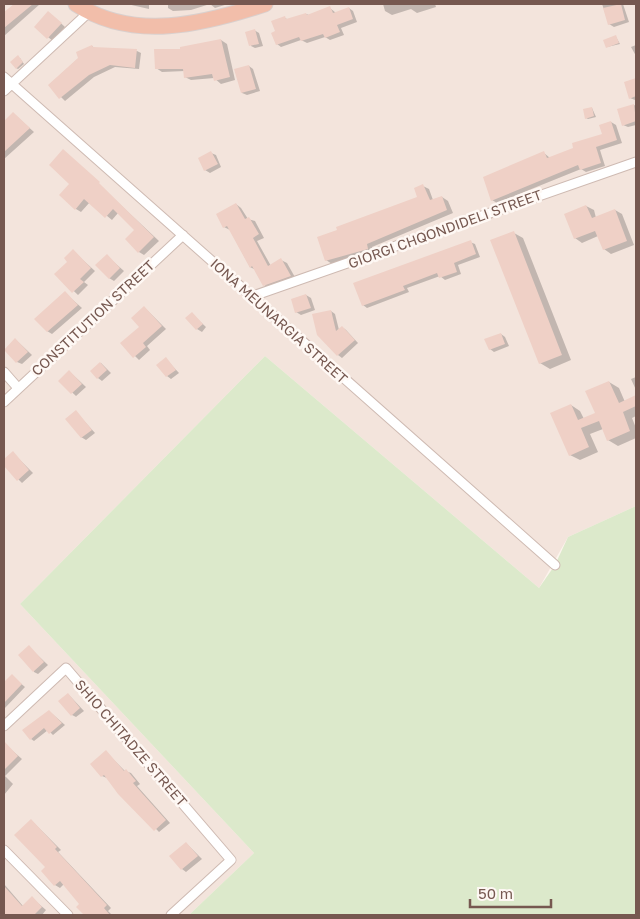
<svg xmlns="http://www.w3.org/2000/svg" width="640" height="919" font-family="'Golos Text',sans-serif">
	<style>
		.residential { fill: #f3e4dc }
		.green { fill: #dce9cb }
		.shadow { fill: #0003 }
		.building { fill: #efd0c6 }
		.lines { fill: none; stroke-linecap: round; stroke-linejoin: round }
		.minor-casing { stroke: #cebab2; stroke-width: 11 }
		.trunk-casing { stroke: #d9d0ce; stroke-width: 17 }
		.minor { stroke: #fff; stroke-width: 9 }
		.trunk { stroke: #f2beaa; stroke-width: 15 }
		.labels { text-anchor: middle; stroke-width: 5; stroke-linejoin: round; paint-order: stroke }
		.street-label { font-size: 14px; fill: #765850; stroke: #fef8f4 }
	</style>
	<rect width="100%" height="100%" fill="#fcf4ed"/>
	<!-- residential -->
	<path class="residential" d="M4,4H636V506L568,537L539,588L265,356L20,604L254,853L189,915H4Z"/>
	<!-- green -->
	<path class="green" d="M265,356L539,588L555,565L568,537L636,506V915H189L254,853L20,604Z"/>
	<!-- shadow -->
	<path class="shadow" d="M16,4H40L4,36V14Z
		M127,4H149V9Z
		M168,4H210L191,10L173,11L168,8Z
		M210,4H228L215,8Z
		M383,4H435L436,7L417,13L411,9L392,15L385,11Z
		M602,4H623L629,22L614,27L609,24Z
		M330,8L336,13L349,8L353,11L357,22L341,28L344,35L330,40L325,37L307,43L301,40L281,47L277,44V32L285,18L289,20L306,14L309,15Z
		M53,16L65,27L53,41L35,27Z
		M254,30L259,33L263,46L255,48L251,46Z
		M616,37L620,44L607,47Z
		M221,40L227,44L235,80L221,84L214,78L191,80L185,77V71L162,72L156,68L182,50Z
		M636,45V56L631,47Z
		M92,46L96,49L137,51L141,53L139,69L115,67L94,77L65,101L49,85Z
		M20,58L24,64L18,69L16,68Z
		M249,66L253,69L260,91L247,95L242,93L235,70Z
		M636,79V100H635L630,98L626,83Z
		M634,105L636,106V125L628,127L623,125L618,110Z
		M592,108L596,117L588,119L586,118Z
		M13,113L34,132L4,159V122Z
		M611,122L616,125L622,143L600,150L605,166L586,172L581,169L497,203L492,200L544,153L550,158L575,149L604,134Z
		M63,151L159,241L144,255L139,252L136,230L118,213L112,220L90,202L81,212L76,209Z
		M211,153L216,155L221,167L210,173L205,170Z
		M423,186L429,189L433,200L442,197L448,201L453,213L372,247L373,252L332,264L326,260L419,197Z
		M236,204L241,208L248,219L255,221L264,238L257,241L271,266L281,260L287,263L296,279L270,288L264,285L256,270L250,267L230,230L224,227Z
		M586,206L594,210L596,218L615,210L622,214L634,245L611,254L604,249L598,236L582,243L575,238Z
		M514,233L523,238L571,360L550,369L540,363Z
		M470,242L475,244L480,257L458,265L461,274L445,280L440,276L407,288L409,292L367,308L363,305Z
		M73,251L95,271L84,282L88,285L78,295L56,274L69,262Z
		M107,256L124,271L114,281L109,278Z
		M65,293L82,308L52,334L47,331Z
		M306,295L311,298L315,310L301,315L296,312Z
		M144,307L166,329L147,346L150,350L139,360L122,343L141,327Z
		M331,311L335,314L339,330L342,327L346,330L358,343L342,358L338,355Z
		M192,314L206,327L202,332L197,329Z
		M501,334L505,337L509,346L494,352L490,349Z
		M15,339L32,355L22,364L17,362Z
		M166,359L179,373L171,379L167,376Z
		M101,363L111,373L102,381L98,378Z
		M70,372L86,387L76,396L60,381Z
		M636,377V390L631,379Z
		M609,382L619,388L625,402L636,397V416L632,418L636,428V438L618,446L608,440L603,429L590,434L598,452L580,460L570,455L571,405L580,411L584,419L597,414Z
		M76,412L95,433L86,440L81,437Z
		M13,453L33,473L22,483L4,465V461Z
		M29,647L48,665L38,674L34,672Z
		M12,676L25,687L4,709V684Z
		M69,695L84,711L76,717L72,715Z
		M49,711L65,725L53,735L48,730L34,741L31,739Z
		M7,746L22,759L5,776L13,784L4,795V750Z
		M106,752L125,771L131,773L140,784L137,786L170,823L159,832L107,778L102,776Z
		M31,820L61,850L58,852L111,908L108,911L112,915H86L78,907L81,904L64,884L60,888L55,885L43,871L47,867Z
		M186,843L202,859L186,872L182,869Z
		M4,884L23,906L32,898L46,910L42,915H4Z"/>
	<!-- building -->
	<path class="building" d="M14,4H33L4,28V12Z
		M621,4L625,20L608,25L603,8Z
		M330,6L333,13L349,7L353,19L337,25L340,32L325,38L323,34L301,41L299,37L276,45L271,33L275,31L271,21L285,16L286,19L306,13L307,15Z
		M48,11L62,23L47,39L34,27Z
		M255,29L259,44L249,46L245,32Z
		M616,35L619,43L606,48L603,40Z
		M221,39L230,77L214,81L212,74L184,78L183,69H155L154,49H180V47Z
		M92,45L93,47L137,49L135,68L110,65L89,75L59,99L48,85L78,58L76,52Z
		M18,55L23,62L16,69L10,62Z
		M249,65L256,89L241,93L234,69Z
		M636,78V96L629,99L624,82Z
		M634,104L636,121L622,126L617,109Z
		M592,107L594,116L585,119L583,109Z
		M13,112L30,128L4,152V121Z
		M611,121L617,140L596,147L601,163L580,170L578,165L491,201L483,177L544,151L547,158L573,148L572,143L602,134L599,125Z
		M63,149L100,182L99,183L154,237L138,253L125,239L134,230L113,209L105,218L84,199L75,210L59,195L69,184L49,165Z
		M211,151L218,164L204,171L198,158Z
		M423,184L430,200L442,196L447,210L367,244L368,249L325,261L317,237L337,230L336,227L417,197L414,188Z
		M236,203L245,219L249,217L259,234L253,238L268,266L281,258L291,276L263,286L252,266L250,268L227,226L223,228L216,214Z
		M586,205L592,218L615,209L627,241L603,250L595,231L574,239L564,214Z
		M514,231L562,355L539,364L490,240Z
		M471,240L476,254L454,263L457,272L439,278L437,273L403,286L405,290L362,306L353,283Z
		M73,249L91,268L80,279L84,282L72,293L54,274L67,262L64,258Z
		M107,254L120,268L109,279L95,265Z
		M65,291L78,305L47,332L34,319Z
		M306,294L311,308L295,313L291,299Z
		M144,306L162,326L143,343L146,347L133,358L120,343L139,327L131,318Z
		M331,310L336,331L342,326L355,340L337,356L317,335L312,314Z
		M192,312L203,324L196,330L185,318Z
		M501,333L505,344L489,350L484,339Z
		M15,338L28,352L16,363L4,350Z
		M166,357L176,370L166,377L156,365Z
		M100,362L107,370L97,379L90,371Z
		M69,370L82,384L71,394L58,381Z
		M609,381L619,403L636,395V406L623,412L630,431L607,441L599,421L581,428L589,447L569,456L550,413L571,404L578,420L595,413L585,391Z
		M76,410L92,430L81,438L65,419Z
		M13,451L29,470L17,481L4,466V459Z
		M29,645L44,662L33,672L18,655Z
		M12,674L22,684L4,703V682Z
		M68,693L80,708L71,716L58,701Z
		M49,710L62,723L49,734L44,728L30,740L22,730Z
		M4,741L18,756L4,770Z
		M106,750L124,771L126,769L136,781L133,783L166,820L154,831L118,794L104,775L101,777L90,764Z
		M31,819L57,847L55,849L107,905L104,908L110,915H84L76,907L79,904L60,881L54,886L41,871L45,867L14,835Z
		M186,842L198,856L181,870L169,856Z
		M4,886L22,906L32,896L42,907L34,915H4Z"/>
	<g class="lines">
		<defs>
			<path id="minor" d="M4,77L555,565
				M4,91L89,12
				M253,296L636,162
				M4,372L18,388
				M4,402L183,235
				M4,726L66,668L231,860L171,915
				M4,850L68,915"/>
			<path id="trunk" d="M76,4C133,42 204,24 265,4"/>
		</defs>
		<!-- minor casing -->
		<use href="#minor" class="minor-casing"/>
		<!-- trunk casing -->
		<use href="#trunk" class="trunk-casing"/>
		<!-- minor -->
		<use href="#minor" class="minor"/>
		<!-- trunk -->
		<use href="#trunk" class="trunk"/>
	</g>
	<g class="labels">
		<!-- street labels -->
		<g class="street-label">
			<text transform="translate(445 229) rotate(-20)" y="5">GIORGI CHQONDIDELI STREET</text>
			<text transform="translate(93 318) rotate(-43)" y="5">CONSTITUTION STREET</text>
			<text transform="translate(279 321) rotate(42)" y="5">IONA MEUNARGIA STREET</text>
			<text transform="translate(131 743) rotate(49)" y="5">SHIO CHITADZE STREET</text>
		</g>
	</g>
	<!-- border -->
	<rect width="640" height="919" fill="none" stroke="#765850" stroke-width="10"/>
	<!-- scale -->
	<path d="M470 899v8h81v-8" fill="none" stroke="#765850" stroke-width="2.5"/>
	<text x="478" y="899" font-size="15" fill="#765850" stroke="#fef8f4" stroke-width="4" paint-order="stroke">50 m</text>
</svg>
